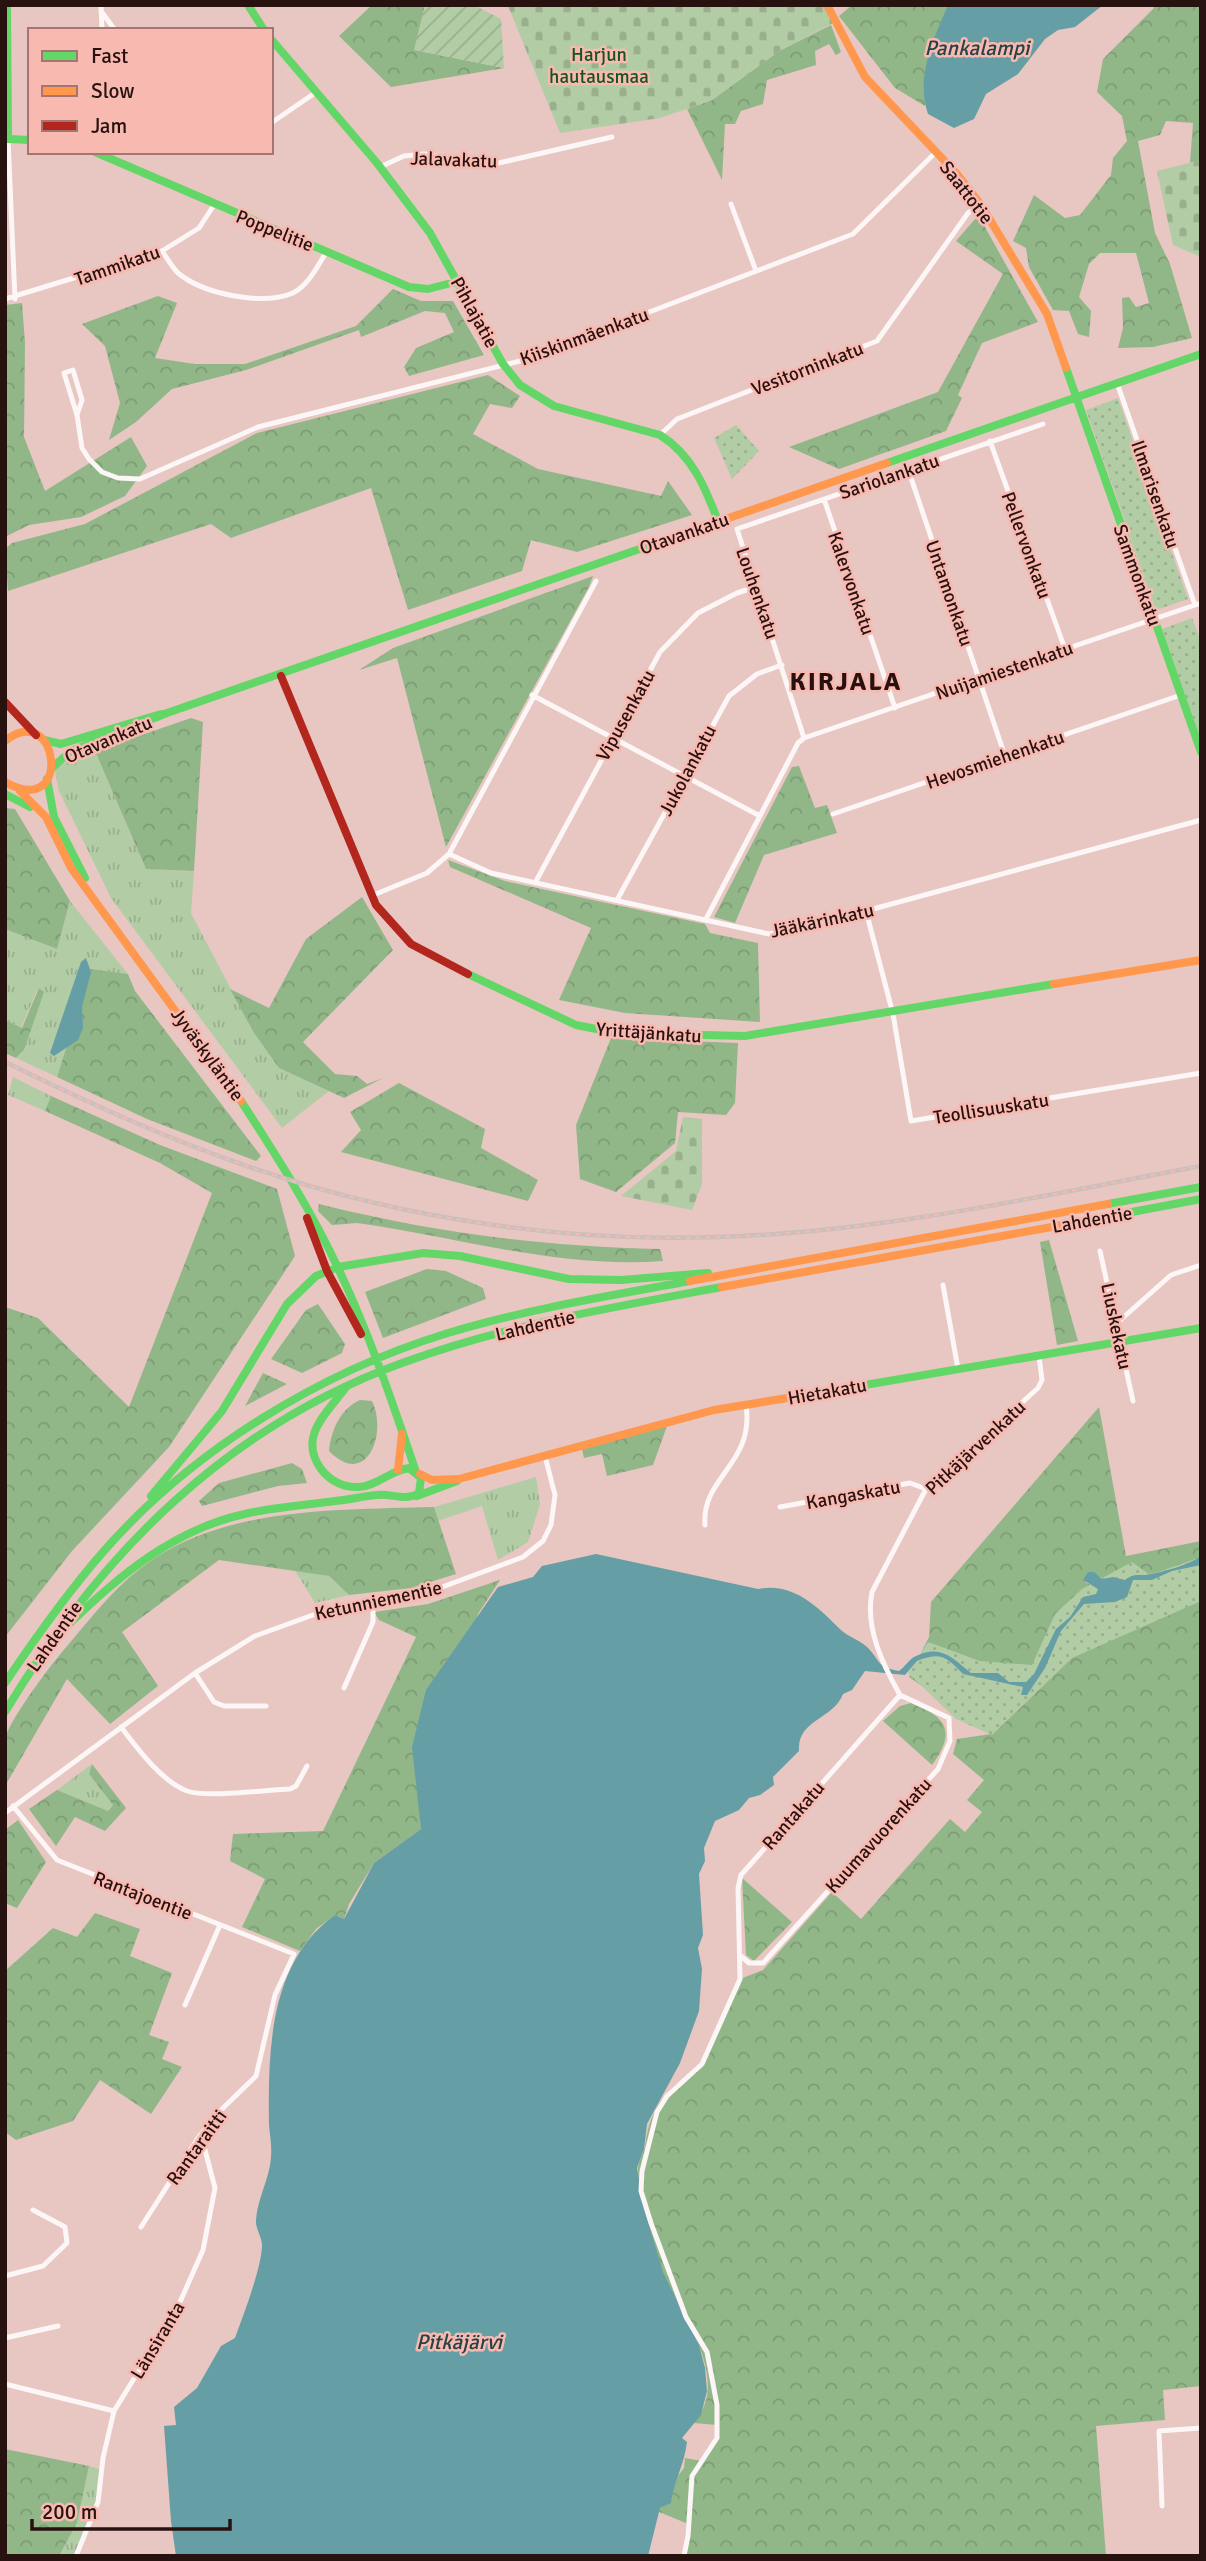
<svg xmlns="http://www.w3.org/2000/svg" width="1206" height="2561" font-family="Signika,sans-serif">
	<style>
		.grass { fill: url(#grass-tufts) }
		.forest { fill: url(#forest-crowns) }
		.cemetery { fill: url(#cemetery-stones) }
		.park { fill: url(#park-dots) }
		.garden { fill: url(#garden-furrows) }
		.water { fill: #659ea5 }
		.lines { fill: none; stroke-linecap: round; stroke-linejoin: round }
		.street { stroke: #fcf6f6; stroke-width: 5 }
		.fast { stroke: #63d668; stroke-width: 8 }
		.slow { stroke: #ff974d; stroke-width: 8 }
		.jam { stroke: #b3261e; stroke-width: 8 }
		.rail-casing { stroke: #c9c0be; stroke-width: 4.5 }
		.rail { stroke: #f8b9b1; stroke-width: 2; stroke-dasharray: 5; stroke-linecap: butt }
		.labels { text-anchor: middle; stroke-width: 5; stroke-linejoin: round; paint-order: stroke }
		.park-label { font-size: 19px; fill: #115521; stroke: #f8b9b1 }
		.street-label { font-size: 19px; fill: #281210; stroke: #f8b9b1 }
		.water-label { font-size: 21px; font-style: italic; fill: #254246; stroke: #f8b9b1 }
		.district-label { font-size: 26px; font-weight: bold; letter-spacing: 2px; fill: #281210; stroke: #f8b9b1 }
	</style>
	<defs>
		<pattern id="grass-tufts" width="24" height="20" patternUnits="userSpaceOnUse" patternTransform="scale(1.75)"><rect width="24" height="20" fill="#b2cda6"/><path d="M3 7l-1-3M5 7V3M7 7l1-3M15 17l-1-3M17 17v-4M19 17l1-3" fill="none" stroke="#99af8e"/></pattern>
		<pattern id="forest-crowns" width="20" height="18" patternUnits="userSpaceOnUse" patternTransform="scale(1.75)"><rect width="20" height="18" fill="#91b789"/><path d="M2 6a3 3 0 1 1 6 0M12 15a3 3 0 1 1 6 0" fill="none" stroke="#7d9c75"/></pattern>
		<pattern id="cemetery-stones" width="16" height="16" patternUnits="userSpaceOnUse" patternTransform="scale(1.75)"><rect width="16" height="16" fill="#b2cda6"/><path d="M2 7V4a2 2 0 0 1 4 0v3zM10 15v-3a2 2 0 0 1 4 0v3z" fill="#99af8e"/></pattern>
		<pattern id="park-dots" width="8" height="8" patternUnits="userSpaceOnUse" patternTransform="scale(1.75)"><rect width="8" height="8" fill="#b2cda6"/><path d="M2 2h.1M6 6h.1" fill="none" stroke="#99af8e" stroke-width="1.8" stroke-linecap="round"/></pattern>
		<pattern id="garden-furrows" width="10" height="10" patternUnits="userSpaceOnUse" patternTransform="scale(1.75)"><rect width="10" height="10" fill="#b2cda6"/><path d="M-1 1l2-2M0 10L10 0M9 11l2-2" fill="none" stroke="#99af8e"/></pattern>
	</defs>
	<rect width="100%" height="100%" fill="#e8c6c1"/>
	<!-- grass -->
	<path class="grass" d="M95,751L146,869L194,871L191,913L254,1033L279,1068L329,1091L282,1128L111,898L59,791L54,767Z
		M70,901L128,974L91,970L57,1077L16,1058L24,1050L38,988L21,1028L5,1020V929L57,949Z
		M13,1077L51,1096L45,1111L8,1095Z
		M536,1477L540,1504L528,1542L498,1560L482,1506L438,1521L434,1507Z
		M294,1569L329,1576L349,1595L315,1603Z
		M92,1764L89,1774L113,1805L107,1811L57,1790Z
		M89,2466L102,2470L98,2503L76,2556H59L77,2523Z"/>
	<!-- forest -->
	<path class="forest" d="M372,5H425L415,50L504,68L391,87L339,36Z
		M852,5H948L925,72V106L895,88L839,16Z
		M1152,5H1201V160L1190,163L1193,123L1166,121L1160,135L1138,141L1155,233L1170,264L1192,338L1153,347L1118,348L1123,328L1122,298L1129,297L1136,307L1149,303L1136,253H1100L1089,264L1079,297L1091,311L1089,337L1078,334L1069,311L1053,310L1029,267L1026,248L1013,241L1034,195L1065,218L1080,215L1111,175L1113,158L1127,141L1122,116L1097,92L1103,59L1154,8Z
		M831,25L841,52L836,55L829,44L815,51L816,65L767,80L763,104L741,111L735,124H725L722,180L687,109L712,100L779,51Z
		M975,219L981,220L1038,322L982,343L958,395L962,398L946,431L839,469L789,447L938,392L1003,274L956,241Z
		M393,289L421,301H453L484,355L409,376L404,367L416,348L454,332L445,313L425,311L361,337L359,330L246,370L172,389L136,422L109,440L120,403L105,346L82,324L158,296L177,303L155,358L195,364H245L356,326Z
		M22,303L25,343L24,437L45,491L131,437L147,466L125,496L81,517L29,525L5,537V305Z
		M488,375L520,396L512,408L490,404L473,434L538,469L661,496L668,481L692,515L577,552L531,540L522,571L408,610L371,488L231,538L211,524L8,591L5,549L12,543L85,524L257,433Z
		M593,576L589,587L446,847L397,658L359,670L393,648Z
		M191,718L203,722L194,871L146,869L95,751Z
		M799,766L815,808L827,805L837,833L764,855L735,923L714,917L792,767Z
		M5,808L15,809L70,901L57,949L5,929Z
		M448,860L505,881L705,924L710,933L758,943L760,1022L625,1013L559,1000L591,928L450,867Z
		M362,897L393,950L303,1042L335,1074L357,1076L367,1084L383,1078L344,1098L279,1068L254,1033L230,989L269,1008L306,939Z
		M91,969L128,974L135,991L261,1156L256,1161L147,1119L57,1077Z
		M39,988L44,992L24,1050L16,1058L5,1053V1020L22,1028Z
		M611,1038L738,1043L735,1103L726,1115L678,1112L675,1143L616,1192L580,1179L576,1125Z
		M399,1083L485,1129L481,1148L538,1180L528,1201L341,1152L361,1130L350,1112Z
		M51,1096L160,1145L277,1189L295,1256L169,1447L72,1551L5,1637V1307L38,1318L129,1407L212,1193L160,1163L45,1111Z
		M319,1204C435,1233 540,1246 660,1249L663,1261C560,1269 458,1237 357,1223L332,1225L318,1211Z
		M1049,1240L1078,1341L1057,1345L1040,1242Z
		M427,1269L446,1271L483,1288L486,1299L383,1338L365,1292Z
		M318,1304L345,1344L342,1353L302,1373L271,1359L306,1310Z
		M263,1373L287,1384L245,1406Z
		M360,1400L372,1401C388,1434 366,1489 329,1451C331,1430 341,1408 360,1400Z
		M1099,1407L1126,1556L1201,1541V1558C1185,1568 1110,1586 1095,1575L1085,1582L1098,1589L1034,1674L920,1655L929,1637L931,1602Z
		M667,1426L653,1465L607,1476L602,1454L584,1458L582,1449Z
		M292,1463L302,1469L307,1483L278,1486L202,1506L199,1501L219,1483Z
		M434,1507L456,1574L411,1588L349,1595L329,1576L219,1560L122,1632L158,1686L110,1724L67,1679L5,1786C5,1772 2,1752 5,1738C12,1716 52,1663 68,1645C90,1619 113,1589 141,1568C220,1506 338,1510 434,1507Z
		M1201,1565V2386L1163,2390L1165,2420L1096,2426L1106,2556H683L687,2539L686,2523L659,2512L660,2508L671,2502L674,2481L684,2468L685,2458L702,2461L717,2438V2425L694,2423C733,2377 679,2314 662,2270C651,2239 641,2205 638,2172C637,2163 643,2155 645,2146C649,2119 656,2101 678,2083C686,2077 697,2070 702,2062C718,2037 728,2006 740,1979L763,1970L832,1892L861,1919L950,1819L965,1832L982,1812L967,1800L984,1780L953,1754L957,1739L991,1734L909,1677L917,1661L1035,1682Z
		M500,1580L478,1614L419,1798L421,1829L374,1863L349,1904L344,1919L335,1915L316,1929L300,1951L242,1927L265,1879L230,1861L233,1834L323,1831L416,1637L379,1620L374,1612L428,1604Z
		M911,1703C948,1717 956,1732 932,1765L883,1721L900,1706Z
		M92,1764L126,1808L105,1831L75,1817L56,1846L29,1809L57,1790L108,1811L113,1805L89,1774Z
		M18,1820L46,1862L17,1908L5,1903V1830Z
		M742,1878L792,1922L754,1961L746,1955Z
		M95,1913L140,1929L130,1956L172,1973L149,2035L169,2042L162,2059L182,2067L151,2114L100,2080L73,2121L16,2140L5,2132V1971L53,1928L77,1937Z
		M5,2449L89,2466L77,2523L59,2556H5Z"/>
	<!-- cemetery -->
	<path class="cemetery" d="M826,5L835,22L779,51L712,100L660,118L560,133L508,6Z
		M1201,160V257L1173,245L1157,171Z
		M683,1117L702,1119V1184L692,1210L621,1196L676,1151Z"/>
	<!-- park -->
	<path class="park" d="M1118,398L1188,599L1156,610L1086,410Z
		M736,425L759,451L732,479L714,438Z
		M1192,618L1201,641V740L1162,629Z
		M1201,1557V1601L1072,1658L992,1735L956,1719L908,1673L928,1642L980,1661L1032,1665L1055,1614L1082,1589L1132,1562L1150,1575Z"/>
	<!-- garden -->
	<path class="garden" d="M425,5H474L501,19L504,68L414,50Z"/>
	<!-- water -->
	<path class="water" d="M948,5H1103L1075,27L1058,30L1045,39L1018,74L986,94L974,119L954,128L928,114C915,78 934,38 948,5Z
		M86,958L91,972L82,1007L83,1028L78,1040L54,1056L50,1053L81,962Z
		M596,1554L758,1589C795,1582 818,1608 842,1631C849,1637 859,1640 866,1646C881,1660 875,1667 899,1671C905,1667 909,1659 916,1656C942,1644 953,1659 971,1673H998L1009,1682H1026L1034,1674L1056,1629L1070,1617L1083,1597L1096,1594L1098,1589L1083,1580L1088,1572H1094L1102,1579L1113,1577L1125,1580C1136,1572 1139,1577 1151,1574C1163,1572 1191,1564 1199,1557L1201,1565L1172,1571L1152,1580H1133L1127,1597L1115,1602L1084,1604L1061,1631L1045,1668L1027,1695H1021L1023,1687L963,1674C947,1658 942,1651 917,1661L905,1675L865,1671L852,1690L843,1694C833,1720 797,1719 799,1751L773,1777L774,1785L760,1795L749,1798L739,1810L715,1821L704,1848L705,1861L699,1874L703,1935L698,1948L702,1969L699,2011L680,2063L647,2124L644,2149L637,2168L645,2212L663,2272L699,2345L705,2368L707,2391L701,2415L682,2438L687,2442C684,2466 674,2480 671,2503L660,2508L648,2556H176L171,2521L164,2426L176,2425L174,2407L197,2388L221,2346L235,2338C243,2316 262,2267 262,2245C262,2237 255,2228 256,2220C257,2199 270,2178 271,2157C272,2147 270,2136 269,2125C268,2050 269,1962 335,1915L344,1919L374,1863L421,1829L412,1747L426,1690L498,1587L533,1577L542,1566Z"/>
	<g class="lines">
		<!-- street -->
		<path class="street" d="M101,5L102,30
			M101,11L115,30
			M271,123L315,93
			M8,139L15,299
			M380,167L404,156L424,154L490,165L612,137
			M731,204L756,271
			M162,251C167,258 172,267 178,273C203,294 262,306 293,293C309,285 318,265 327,251
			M5,299L162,251L199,228L214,205
			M1117,383L1195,605
			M77,415L64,373L73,370L82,400L77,415L82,448L89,459L102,472L118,478L140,479L258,427L524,360L853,234L935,153
			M660,435L677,419L877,341L968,213L981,205
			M990,441L1065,649
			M908,469L1005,756
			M824,499L895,708
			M532,695L760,816
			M804,738L737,529L1043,424
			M833,814L1181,695
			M449,854L596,581
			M535,883L660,652L698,613L737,593L756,587
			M371,896L427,873L449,854L491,873L769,934L851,915L1201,820
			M617,900L729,696L757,674L782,665
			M866,911L893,1014L911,1121L1201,1073
			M706,919L798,743L804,738L1201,603
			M1100,1251L1133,1401
			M943,1285L958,1369
			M1117,1323L1171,1275L1201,1265
			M780,1507L910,1483L926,1489
			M705,1525C701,1477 755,1464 746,1405
			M195,1673L214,1702L224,1706H266
			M344,1688L373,1622V1601
			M900,1695C882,1663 865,1628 872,1592L926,1489L1038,1388L1042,1380L1039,1356
			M121,1727C137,1748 161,1781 187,1791C207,1798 266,1790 290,1789L296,1786L307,1766
			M13,1806L57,1860L294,1954L275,1995L256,2076L220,2111L198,2138L141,2227
			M5,1813L195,1673L255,1636L335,1607L426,1593L523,1557L543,1541L551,1525L555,1495L545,1456
			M741,1956L749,1963H763L938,1769L950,1741L949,1718L900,1695
			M185,2005L220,1925
			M5,2276L43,2266L67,2243L65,2227L33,2210
			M5,2338L58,2326
			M5,2384L114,2411
			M1162,2506L1159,2431L1201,2428
			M76,2556L98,2502L103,2458L114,2411L176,2311L203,2250L215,2188L205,2150L198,2138
			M684,2556L688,2536L692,2476L717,2438V2405L707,2352L686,2317L651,2223L641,2191L642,2171L657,2112L667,2096L702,2064L740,1979L738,1888L741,1875L900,1695"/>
		<!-- fast -->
		<path class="fast" d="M7,5L8,139L30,140
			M248,5L264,30
			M271,39L377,163L430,233L503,364L520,385L554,406L660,435C692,455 705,487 718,521
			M95,152L409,287L428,289L459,281
			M1066,368L1201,752
			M887,463L1201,354
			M44,740L61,744L161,714
			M53,767L71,751L167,713L651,545
			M47,779L54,817L85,878
			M5,794L30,807
			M468,974L576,1025L617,1033L745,1036L1054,984
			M241,1101C276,1155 311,1210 338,1268C369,1333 392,1401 415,1469
			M1108,1204L1201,1187
			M1068,1224L1201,1199
			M806,1395L1201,1328
			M151,1496L222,1411L287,1304L316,1276L338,1267L423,1253L460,1256L569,1279L621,1280L708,1273
			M417,1496L457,1481
			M65,1628C118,1576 175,1528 249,1513C277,1507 306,1505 335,1501C349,1500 363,1496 377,1495C392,1493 405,1502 419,1493L421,1478L409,1468C391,1470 377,1486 359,1487C344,1488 330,1481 321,1469C297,1436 328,1412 347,1386
			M5,1683C36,1637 67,1593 103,1552C191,1451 320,1372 448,1333C527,1309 609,1296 690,1281
			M5,1712C100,1554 226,1427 402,1363C505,1325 614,1307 722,1287"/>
		<!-- slow -->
		<path class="slow" d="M827,5L865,77L957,174L981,205L1047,314L1066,368
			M651,545L887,463
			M5,741C59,698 74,821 5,782
			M20,791L46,817L71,868L241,1101
			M1054,984L1201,960
			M690,1281L1108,1204
			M722,1287L1068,1224
			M398,1470L402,1434
			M420,1474L432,1480L459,1479L714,1410L806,1395"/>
		<!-- jam -->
		<path class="jam" d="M281,676L376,905L411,944L468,974
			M5,702L36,735
			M307,1218L327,1271L361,1334"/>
		<defs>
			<path id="rail" d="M5,1062C83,1100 162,1137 244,1165C400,1220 578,1245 743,1236C897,1229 1049,1194 1201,1166"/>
		</defs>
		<!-- rail casing -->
		<use href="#rail" class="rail-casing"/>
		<!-- rail -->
		<use href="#rail" class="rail"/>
	</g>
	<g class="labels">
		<!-- park labels -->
		<g class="park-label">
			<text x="599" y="61">Harjun<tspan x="599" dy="22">hautausmaa</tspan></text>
		</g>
		<!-- street labels -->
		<g class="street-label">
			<text transform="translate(454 159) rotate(2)" y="7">Jalavakatu</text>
			<text transform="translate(967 192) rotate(52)" y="7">Saattotie</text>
			<text transform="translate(275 230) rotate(22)" y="7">Poppelitie</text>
			<text transform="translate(117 265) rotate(-19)" y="7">Tammikatu</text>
			<text transform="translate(475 312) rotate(61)" y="7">Pihlajatie</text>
			<text transform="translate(584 336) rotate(-20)" y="7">Kiiskinmäenkatu</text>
			<text transform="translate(807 368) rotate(-21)" y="7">Vesitorninkatu</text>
			<text transform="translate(889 476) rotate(-19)" y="7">Sariolankatu</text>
			<text transform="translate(1156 494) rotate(71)" y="7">Ilmarisenkatu</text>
			<text transform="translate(684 533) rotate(-19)" y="7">Otavankatu</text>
			<text transform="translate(1027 545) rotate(70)" y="7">Pellervonkatu</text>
			<text transform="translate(1138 575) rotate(70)" y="7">Sammonkatu</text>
			<text transform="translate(852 583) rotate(71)" y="7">Kalervonkatu</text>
			<text transform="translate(758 593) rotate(71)" y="7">Louhenkatu</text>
			<text transform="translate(950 593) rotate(71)" y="7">Untamonkatu</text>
			<text transform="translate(1004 670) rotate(-19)" y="7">Nuijamiestenkatu</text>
			<text transform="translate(625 715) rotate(-61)" y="7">Vipusenkatu</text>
			<text transform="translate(108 739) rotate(-23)" y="7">Otavankatu</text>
			<text transform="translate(995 759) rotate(-19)" y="7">Hevosmiehenkatu</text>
			<text transform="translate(687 770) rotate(-62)" y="7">Jukolankatu</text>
			<text transform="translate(822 920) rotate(-12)" y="7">Jääkärinkatu</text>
			<text transform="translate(649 1032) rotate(4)" y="7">Yrittäjänkatu</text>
			<text transform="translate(208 1054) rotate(54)" y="7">Jyväskyläntie</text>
			<text transform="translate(991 1108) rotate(-9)" y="7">Teollisuuskatu</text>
			<text transform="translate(1092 1219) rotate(-10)" y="7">Lahdentie</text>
			<text transform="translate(535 1325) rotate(-13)" y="7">Lahdentie</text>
			<text transform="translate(1117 1326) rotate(78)" y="7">Liuskekatu</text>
			<text transform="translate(827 1391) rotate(-10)" y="7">Hietakatu</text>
			<text transform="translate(975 1447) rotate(-43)" y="7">Pitkäjärvenkatu</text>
			<text transform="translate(853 1494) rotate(-10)" y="7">Kangaskatu</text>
			<text transform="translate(378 1600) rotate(-12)" y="7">Ketunniementie</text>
			<text transform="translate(54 1636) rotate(-55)" y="7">Lahdentie</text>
			<text transform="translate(793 1815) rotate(-49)" y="7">Rantakatu</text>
			<text transform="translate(878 1835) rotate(-48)" y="7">Kuumavuorenkatu</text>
			<text transform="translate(143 1895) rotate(21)" y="7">Rantajoentie</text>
			<text transform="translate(196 2147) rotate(-54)" y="7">Rantaraitti</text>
			<text transform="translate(157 2340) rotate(-59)" y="7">Länsiranta</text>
		</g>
		<!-- water labels -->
		<g class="water-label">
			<text x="977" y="55">Pankalampi</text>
			<text x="459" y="2349">Pitkäjärvi</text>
		</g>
		<!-- district labels -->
		<g class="district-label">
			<text x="846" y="690">KIRJALA</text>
		</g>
	</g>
	<!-- border -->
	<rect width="1206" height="2561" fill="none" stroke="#281210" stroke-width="14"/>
	<!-- legend -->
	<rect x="28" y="28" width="245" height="126" fill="#f8b9b1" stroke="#a57671" stroke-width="2"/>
	<rect x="42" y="51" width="35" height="10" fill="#63d668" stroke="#a57671" stroke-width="2"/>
	<text x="91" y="63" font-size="21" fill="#281210">Fast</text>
	<rect x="42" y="86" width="35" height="10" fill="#ff974d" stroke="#a57671" stroke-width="2"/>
	<text x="91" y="98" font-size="21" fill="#281210">Slow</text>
	<rect x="42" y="121" width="35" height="10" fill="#b3261e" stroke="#a57671" stroke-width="2"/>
	<text x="91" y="133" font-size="21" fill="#281210">Jam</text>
	<!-- scale -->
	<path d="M32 2519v10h198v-10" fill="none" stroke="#281210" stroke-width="3.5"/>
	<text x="42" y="2519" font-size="21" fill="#281210" stroke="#f8b9b1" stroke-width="5" paint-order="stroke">200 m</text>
</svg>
